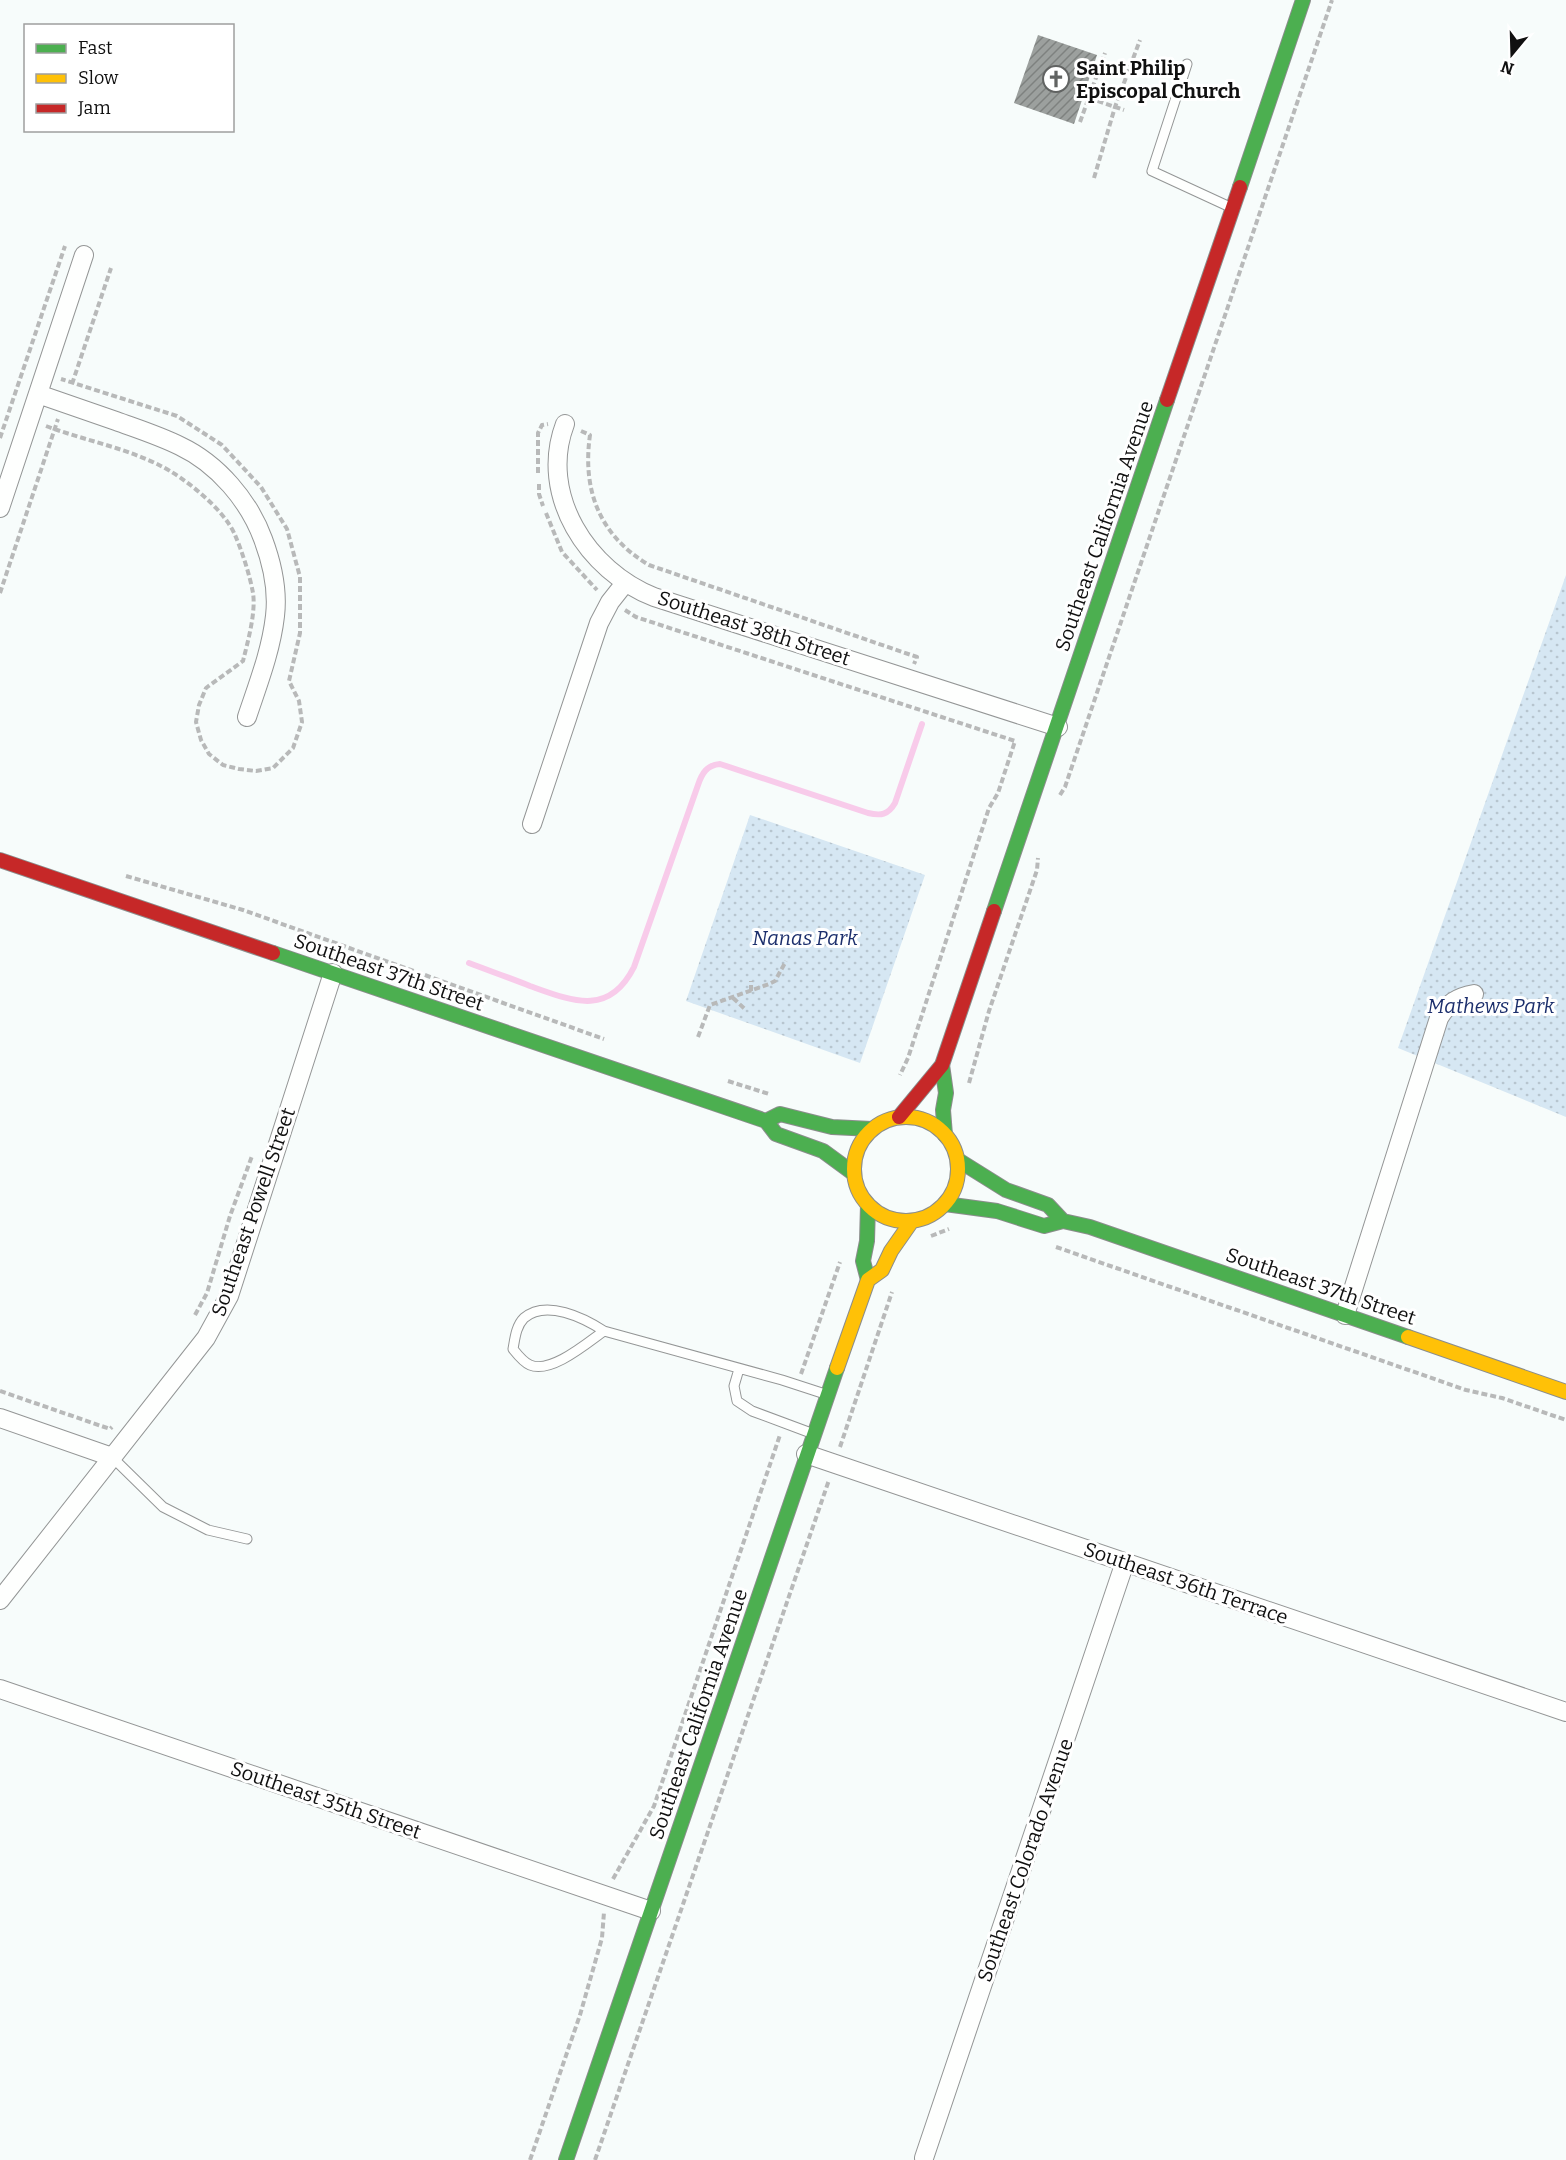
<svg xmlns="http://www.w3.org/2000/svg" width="1566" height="2160" font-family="Bitter,serif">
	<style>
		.park { fill: url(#park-dots) }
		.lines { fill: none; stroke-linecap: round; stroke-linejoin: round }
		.stream { stroke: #f8cbea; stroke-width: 6 }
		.building { fill: url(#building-hatch) }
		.lane-casing { stroke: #949696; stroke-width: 11 }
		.street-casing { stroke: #949696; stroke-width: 20 }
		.fast-casing { stroke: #8b8d8c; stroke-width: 16 }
		.slow-casing { stroke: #8b8d8c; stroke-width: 16 }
		.jam-casing { stroke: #8b8d8c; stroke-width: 16 }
		.path { stroke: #b8b9b9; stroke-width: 4; stroke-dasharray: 6 3; stroke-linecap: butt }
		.lane { stroke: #fefffe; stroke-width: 9 }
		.street { stroke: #fefffe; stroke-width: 18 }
		.fast { stroke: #4caf50; stroke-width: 14 }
		.slow { stroke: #ffc107; stroke-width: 14 }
		.jam { stroke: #c62828; stroke-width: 14 }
		.labels { text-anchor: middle; stroke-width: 6; stroke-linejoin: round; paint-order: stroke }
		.poi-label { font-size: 20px; font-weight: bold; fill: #101010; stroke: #fff; text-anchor: start }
		.street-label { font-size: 20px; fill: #101010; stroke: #fff }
		.park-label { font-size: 20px; font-style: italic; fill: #1c2f6c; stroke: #fff }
	</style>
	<defs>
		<pattern id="park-dots" width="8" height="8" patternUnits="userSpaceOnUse" patternTransform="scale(1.5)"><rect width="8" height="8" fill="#d6e7f3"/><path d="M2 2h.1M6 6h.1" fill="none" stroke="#b7c5cf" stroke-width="1.8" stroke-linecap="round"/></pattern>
		<pattern id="building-hatch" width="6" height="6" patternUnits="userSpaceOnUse" patternTransform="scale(1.5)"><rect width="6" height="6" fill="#9ca09e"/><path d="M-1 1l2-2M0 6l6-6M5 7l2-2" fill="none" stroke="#7e817f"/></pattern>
	</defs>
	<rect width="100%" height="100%" fill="#f7fcfb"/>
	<!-- park -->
	<path class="park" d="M1566,575V1117L1398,1048Z
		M750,815L925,875L860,1063L686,1001Z"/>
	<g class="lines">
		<!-- stream -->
		<path class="stream" d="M469,963C490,971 510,978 530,986C572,1001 609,1017 634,967L698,785C702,773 707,765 720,764L868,813C881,816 888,815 895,803L922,724"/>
	</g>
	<!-- building -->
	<path class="building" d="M1038,35L1097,55L1074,124L1014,103Z"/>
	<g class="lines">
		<defs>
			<path id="lane" d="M1187,64L1152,171L1230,207
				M604,1331C587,1343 551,1374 530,1365C523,1362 517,1354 513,1349C515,1338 516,1326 524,1318C546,1299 584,1318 604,1331L782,1380L825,1394
				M739,1369L734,1386L737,1401L752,1411L811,1433
				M112,1457L163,1507L208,1530L247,1539"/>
			<path id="street" d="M38,394C64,403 90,412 116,421C138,429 160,436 180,446C218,464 249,501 263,539C272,563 278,591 275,616C271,651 258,684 247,717
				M565,424C538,495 588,571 654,597L1058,727
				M0,508L84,255
				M532,824L599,623L610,602L625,583
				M1345,1315L1439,1018C1448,1003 1457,997 1474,994
				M0,1418L112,1457
				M806,1454L1566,1712
				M0,1600L206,1338L229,1296L333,973
				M0,1689L651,1911
				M924,2158L1125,1562"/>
			<path id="fast" d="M1240,187L1303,0
				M994,911L1167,400
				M273,953L766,1121L776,1134L823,1151L853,1173
				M942,1065L946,1093L943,1110L945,1135
				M766,1121L780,1114L832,1127L872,1129
				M958,1160L1006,1190L1048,1205L1063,1221
				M945,1204L997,1211L1044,1226L1063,1221L1090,1227L1408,1337
				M868,1205L867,1241L863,1261L868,1280
				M566,2160L837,1368"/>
			<path id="slow" d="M854 1169a52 52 0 1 1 104 0a52 52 0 1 1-104 0Z
				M1408,1337L1566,1392
				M837,1368L868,1280L882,1270L891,1251L912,1221"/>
			<path id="jam" d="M1167,400L1240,187
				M0,860L273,953
				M899,1117L942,1065L994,911"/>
		</defs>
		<!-- lane casing -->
		<use href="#lane" class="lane-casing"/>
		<!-- street casing -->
		<use href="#street" class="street-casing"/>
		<!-- fast casing -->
		<use href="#fast" class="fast-casing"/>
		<!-- slow casing -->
		<use href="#slow" class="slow-casing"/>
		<!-- jam casing -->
		<use href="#jam" class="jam-casing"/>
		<!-- path -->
		<path class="path" d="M1089,98L1124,110
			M1080,122L1105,53
			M1094,178L1115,107L1140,40
			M72,384L111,268
			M46,426C83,440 123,447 159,465C184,477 224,509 235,535C242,551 250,576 253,593C256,612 248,641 243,661L206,688L199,705L196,722L201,740L209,754L223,765L239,769L256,771L273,768L293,748L302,722L299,701L289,681L300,633V577L287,529L261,487L222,445L177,416L61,379
			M581,431L590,435C582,491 600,536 649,565L917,657L914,664
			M0,438L65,246
			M538,473V433L542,425L548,424
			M539,484V494L543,506
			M546,513L562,552L597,590
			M0,593L58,419
			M625,610L636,617L1015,741L998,793L989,808L908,1058L900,1075
			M1060,795L1065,787L1332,0
			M126,876L243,910L604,1039
			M751,991V981
			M733,998L746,1010
			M698,1037L710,1005L769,984L775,981L786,961
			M728,1081L769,1094
			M969,1083L989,1011L1037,870L1038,858
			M931,1236L949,1229
			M1056,1247L1466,1390L1502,1398L1566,1420
			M195,1315L207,1293L230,1216L252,1156
			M801,1374L840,1262
			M0,1391L110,1429L112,1427
			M840,1447L892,1292
			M613,1879L654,1806L780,1435
			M530,2160L580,2015L602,1938L604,1912
			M595,2160L829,1480"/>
		<!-- lane -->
		<use href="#lane" class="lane"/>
		<!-- street -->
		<use href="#street" class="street"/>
		<!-- fast -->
		<use href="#fast" class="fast"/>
		<!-- slow -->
		<use href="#slow" class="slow"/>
		<!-- jam -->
		<use href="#jam" class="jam"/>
	</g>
	<!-- icons -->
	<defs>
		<symbol id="church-ring" viewBox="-11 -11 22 22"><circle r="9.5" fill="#fff" stroke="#616362" stroke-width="1.5"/><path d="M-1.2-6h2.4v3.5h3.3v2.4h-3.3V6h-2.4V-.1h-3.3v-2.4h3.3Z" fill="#616362"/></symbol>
	</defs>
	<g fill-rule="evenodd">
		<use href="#church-ring" x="1041" y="64" width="30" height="30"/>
	</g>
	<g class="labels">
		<!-- poi labels -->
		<g class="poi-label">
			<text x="1076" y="75">Saint Philip<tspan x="1076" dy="23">Episcopal Church</tspan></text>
		</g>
		<!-- street labels -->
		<g class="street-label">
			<text transform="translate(1104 526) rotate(-71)" y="7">Southeast California Avenue</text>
			<text transform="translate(754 628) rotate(18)" y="7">Southeast 38th Street</text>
			<text transform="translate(389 972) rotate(19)" y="7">Southeast 37th Street</text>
			<text transform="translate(253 1212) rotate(-71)" y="7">Southeast Powell Street</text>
			<text transform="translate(1321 1286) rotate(19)" y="7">Southeast 37th Street</text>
			<text transform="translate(1186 1583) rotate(19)" y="7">Southeast 36th Terrace</text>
			<text transform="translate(698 1714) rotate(-71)" y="7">Southeast California Avenue</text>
			<text transform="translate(326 1800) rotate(19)" y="7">Southeast 35th Street</text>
			<text transform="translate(1025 1860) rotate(-71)" y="7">Southeast Colorado Avenue</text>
		</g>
		<!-- park labels -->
		<g class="park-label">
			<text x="805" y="945">Nanas Park</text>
			<text x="1491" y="1013">Mathews Park</text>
		</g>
	</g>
	<!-- legend -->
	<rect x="24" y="24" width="210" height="108" fill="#ffffff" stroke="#9f9f9f" stroke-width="1.5"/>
	<rect x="36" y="44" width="30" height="9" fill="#4caf50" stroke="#9f9f9f" stroke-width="1.5"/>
	<text x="78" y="54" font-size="18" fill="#101010">Fast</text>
	<rect x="36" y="74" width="30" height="9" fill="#ffc107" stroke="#9f9f9f" stroke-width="1.5"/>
	<text x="78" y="84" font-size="18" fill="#101010">Slow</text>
	<rect x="36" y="104" width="30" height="9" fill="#c62828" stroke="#9f9f9f" stroke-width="1.5"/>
	<text x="78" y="114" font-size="18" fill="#101010">Jam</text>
	<!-- north arrow -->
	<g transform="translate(1512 54) rotate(199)" stroke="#ffffff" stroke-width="4.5" paint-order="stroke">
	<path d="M0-4.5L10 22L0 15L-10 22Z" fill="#101010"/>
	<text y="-9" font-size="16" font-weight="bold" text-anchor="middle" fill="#101010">N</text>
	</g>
</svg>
